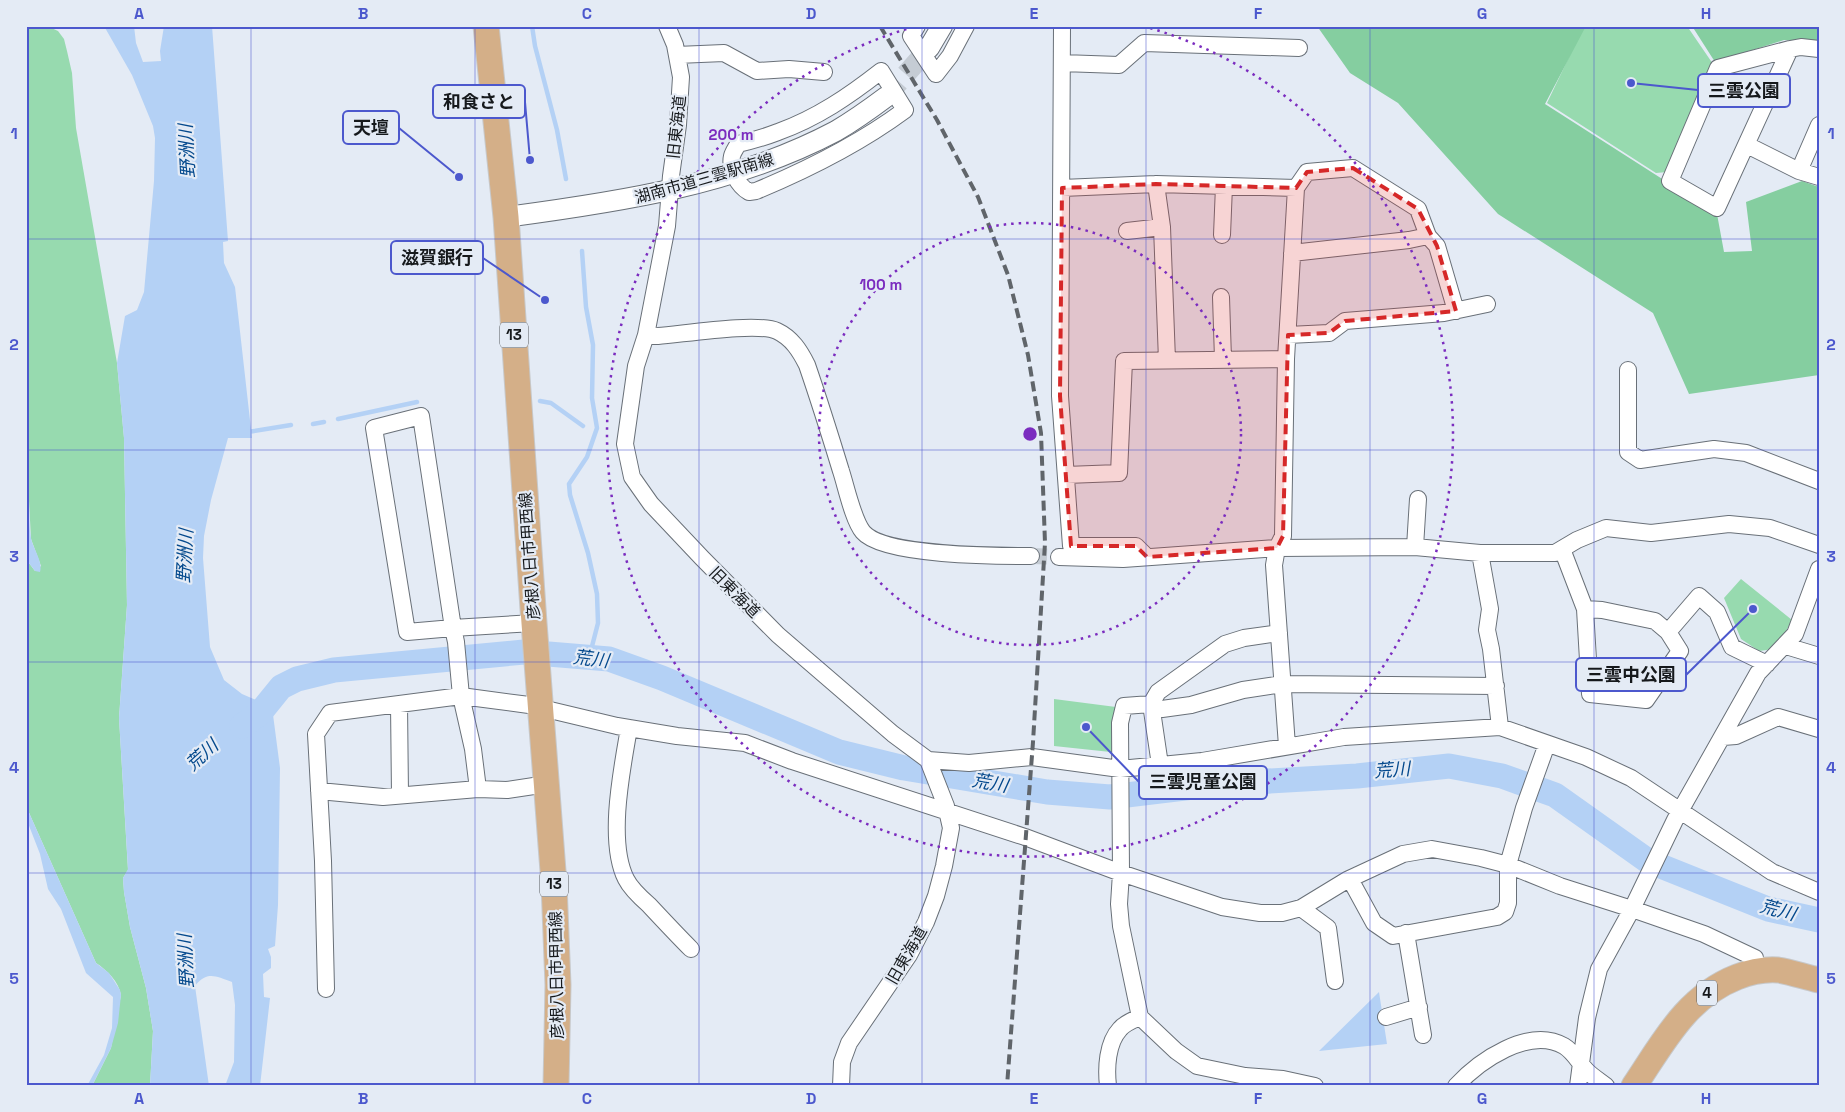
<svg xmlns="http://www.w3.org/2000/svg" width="1845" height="1112" font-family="'Space Grotesk','Noto Sans JP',sans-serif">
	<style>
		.green { fill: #97daaf }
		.forest { fill: #85cea0 }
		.water { fill: #b4d1f5 }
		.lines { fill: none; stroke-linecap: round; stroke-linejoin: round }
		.stream { stroke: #b4d1f5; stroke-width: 4.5 }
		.river { stroke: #b4d1f5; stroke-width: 25 }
		.minor-tunnel { stroke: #c5ccd4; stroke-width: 16; stroke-dasharray: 16 8; stroke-linecap: butt }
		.tertiary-tunnel { stroke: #c5ccd4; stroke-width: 20; stroke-dasharray: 20 10; stroke-linecap: butt }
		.minor-casing { stroke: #697078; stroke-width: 18 }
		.tertiary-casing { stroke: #697078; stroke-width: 22 }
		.primary-casing { stroke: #c7c8c9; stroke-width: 27 }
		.minor { stroke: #fff; stroke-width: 16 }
		.tertiary { stroke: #fff; stroke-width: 20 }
		.primary { stroke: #d4af88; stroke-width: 25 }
		.rail { stroke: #60656a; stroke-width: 4; stroke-dasharray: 10 5; stroke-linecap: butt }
		.marked { fill: #d62828; fill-opacity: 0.2; stroke: #d62828; stroke-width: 4; stroke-dasharray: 10 6; stroke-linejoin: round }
		.grid { fill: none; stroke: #4c58cd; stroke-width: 1; stroke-opacity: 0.55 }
		.ring { fill: none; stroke: #7b2cbf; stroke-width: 2.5; stroke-dasharray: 2.5 5 }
		.labels { text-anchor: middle; stroke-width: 4.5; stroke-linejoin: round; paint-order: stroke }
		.shield { fill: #e4ebf5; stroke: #54585d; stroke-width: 1 }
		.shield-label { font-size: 15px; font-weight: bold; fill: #16191c }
		.street-label { font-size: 16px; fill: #16191c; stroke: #e4ebf5 }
		.water-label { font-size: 18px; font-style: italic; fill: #04498d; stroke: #e4ebf5 }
		.centre { fill: #7b2cbf; stroke: #e4ebf5; stroke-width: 2.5 }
		.ring-label { font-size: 15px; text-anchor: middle; font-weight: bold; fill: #7b2cbf; stroke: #e4ebf5; stroke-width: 4.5; stroke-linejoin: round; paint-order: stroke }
		.leader { fill: none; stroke: #4c58cd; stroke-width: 2 }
		.callout-dot { fill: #4c58cd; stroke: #e4ebf5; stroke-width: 2 }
		.callout { fill: #e4ebf5; stroke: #4c58cd; stroke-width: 2 }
		.callout-label { font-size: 18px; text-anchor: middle; font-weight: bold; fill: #16191c }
		.neatline { fill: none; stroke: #4c58cd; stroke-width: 2 }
		.grid-label { font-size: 16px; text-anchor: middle; font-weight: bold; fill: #4c58cd }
	</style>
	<rect width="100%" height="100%" fill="#e4ebf5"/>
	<!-- green -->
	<path class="green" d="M26,26H47L58,31L64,39L67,51L72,73L76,128L117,363L124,438L127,605L119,718L128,870L123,878L124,892L130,927L146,988L153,1031L150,1086H92L111,1048L121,995C119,982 107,970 96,963L26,806V559L35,571L41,566L31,539L29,501L26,490Z
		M1584,26H1687L1713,64L1667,172L1656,173L1547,103Z
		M1741,579L1792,620L1780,642L1767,650L1759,651L1741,639L1724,598Z
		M1054,699L1116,707L1120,753L1054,746Z"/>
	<!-- forest -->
	<path class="forest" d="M1317,26H1586L1545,104L1717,214L1724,252L1752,251L1746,202L1802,181L1819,187V375L1689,394L1653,313L1498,214L1398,103L1350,73Z
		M1692,26H1819V42L1784,40L1715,62Z"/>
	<!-- water -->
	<path class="water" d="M104,26H134L136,43L143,62L161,61L160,51L164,26H212L228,241L223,242L224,263L235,287L252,438H228L211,500L204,536L203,558L210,647L224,680L242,694L272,707L280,768L278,905L275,946L268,949L271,957V968L263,974L264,997L270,998L260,1086H225L234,1062L235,1005L232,982C215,976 207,971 195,986L209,1086H150L153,1031L146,988L130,927L124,892L123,878L128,869L119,718L127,605L124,438L117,363L125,316L137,310L144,292L154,181L155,138L153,126L132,75Z
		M26,490C31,506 28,522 31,538C33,549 43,561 40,572L35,571L26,559Z
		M26,806L96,963L109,973L120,990L121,995L118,1023L111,1048L92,1086H87L104,1055L112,1028L113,997L86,973L61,909L48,889L40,854L26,818Z
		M1379,992L1387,1044L1319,1051Z"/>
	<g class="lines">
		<!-- stream -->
		<path class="stream" d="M532,26L535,46L557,130L566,179
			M582,251L586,307L593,345L592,398L597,428L587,457L569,484L570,495L588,553L597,594L598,623L589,658
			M540,401L551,403L583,426
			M338,419L417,402
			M313,424L324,422
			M248,432L291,425"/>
		<!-- river -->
		<path class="river" d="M242,726L260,713L281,687L297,679L334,670L524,652L609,659L662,678L839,752L904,768L1047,792L1110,797L1218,784L1357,776L1449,766L1502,776L1555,795L1648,861L1768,909L1819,920"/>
		<!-- minor-tunnel -->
		<path class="minor-tunnel" d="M1031,556L1059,557"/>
		<!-- tertiary-tunnel -->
		<path class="tertiary-tunnel" d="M886,97L929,48"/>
		<defs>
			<path id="minor" d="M667,26L675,45L681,77L678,125L671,176L667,226L646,335L636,366L625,444L632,477L651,504L702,558L778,635L893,734L928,760L946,806L951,828L944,866L936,896L926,922L909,955L849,1043L842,1062L841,1086
				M917,26L911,36L936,74L950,56L966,26
				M1062,26L1060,396L1071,546H1136L1147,557
				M1790,49L1717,208L1670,181L1718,68L1790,49L1801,47L1819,49
				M677,55L724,53L757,71L789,69L824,72
				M1062,63L1119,65L1144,43L1299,48
				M881,71L905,110C859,144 809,169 756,191L749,192C738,186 729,169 732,156C733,152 736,148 738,144C751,141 765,137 778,132C817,118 849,96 881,71Z
				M1747,145L1799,171L1819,177
				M1799,171L1819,125
				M1156,184L1162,227L1167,360
				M1062,188L1156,184L1296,188
				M1127,231L1162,227
				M1222,235L1224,186
				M1428,236L1437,246L1456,311
				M1221,297L1223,359
				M646,335L658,336C684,334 757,322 777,331C792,338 800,351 807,365C819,400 830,435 841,471C846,486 853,520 863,532C883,556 998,556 1031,556
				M1288,335L1329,333L1345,321L1444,313L1487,304
				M1628,370V452L1640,460L1714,449L1746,453L1819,481
				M1066,475L1119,473L1124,361L1286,359
				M1415,547L1418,499
				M1562,549L1585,609L1590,694L1646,700L1680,651L1668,632L1655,621L1602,610L1585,609
				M1480,553L1490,609L1487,630L1491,649L1500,727
				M1059,557L1123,559L1277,548L1415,547L1480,553H1555L1577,540L1606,528L1651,533L1729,524L1770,528L1819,545
				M1668,632L1699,596L1717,612L1732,647L1767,664
				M1786,646L1819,656
				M399,704L400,795
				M629,728C622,769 607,841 626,879C631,889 641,898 649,905C663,920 677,935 691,949
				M1723,737L1736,736L1778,717L1819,729
				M1287,746L1274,565L1277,548L1283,536L1286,359L1296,188L1307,172L1353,168L1418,209L1428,236L1409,240L1292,253
				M928,760L969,763L1032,757L1120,769L1202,761L1344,737L1500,727L1586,757L1631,778L1772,872L1819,892
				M1160,765L1151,704L1158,692L1225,644L1244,638L1279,633
				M478,789L473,749L461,696L456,642L453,628L407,632L374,428L421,416L453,628L534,623
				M319,791L383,797L478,789L507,790L547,784
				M1350,879L1374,923L1393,936L1497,917L1505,912L1508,903V865L1524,808L1547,744
				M1301,908L1328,928L1335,981
				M1406,933L1423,1035
				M326,989L323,861L316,734L330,713L461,696L529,705L617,726L677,736L745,743L792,761L1025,837L1121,873L1222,907L1260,913H1282L1301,908L1347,880L1403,854L1432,849L1481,858L1508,865L1560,886L1632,909L1704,934L1755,958L1757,971
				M1386,1017L1419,1007
				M1108,1086C1106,1068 1107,1043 1120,1029C1125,1023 1133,1020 1140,1017
				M1315,1086L1283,1079L1245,1076L1197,1066L1176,1051L1140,1017L1121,926L1119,904L1121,873L1120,723L1124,706L1151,704L1162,709L1191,705L1243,690L1283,684L1496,686
				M1456,1086C1479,1061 1529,1026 1564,1046C1574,1052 1579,1063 1587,1071C1593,1077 1600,1081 1606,1086
				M1578,1086L1587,1018L1599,969L1632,909L1675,820L1758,673L1795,634L1819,569"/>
			<path id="tertiary" d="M929,48L942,26
				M506,217C619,202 734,185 836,131C853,121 870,109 886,97"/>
			<path id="primary" d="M486,26L506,217L534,623L554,884L558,985L556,1086
				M1634,1086C1663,1043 1686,997 1737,977C1750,972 1764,969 1778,970C1791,972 1805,977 1819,980"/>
		</defs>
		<!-- minor casing -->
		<use href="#minor" class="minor-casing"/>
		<!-- tertiary casing -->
		<use href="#tertiary" class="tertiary-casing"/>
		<!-- primary casing -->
		<use href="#primary" class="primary-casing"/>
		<!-- minor -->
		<use href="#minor" class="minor"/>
		<!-- tertiary -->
		<use href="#tertiary" class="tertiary"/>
		<!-- primary -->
		<use href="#primary" class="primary"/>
		<!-- rail -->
		<path class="rail" d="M880,26L937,120L978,197L1008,275L1028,355L1041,433L1045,543L1033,742L1007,1086"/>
	</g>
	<!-- marked area -->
	<path class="marked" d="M1353,168L1418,209L1437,246L1456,311L1345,321L1329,333L1288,335L1283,536L1277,548L1147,557L1136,546H1071L1060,396L1062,188L1156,184L1296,188L1307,172Z"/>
	<!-- grid -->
	<path class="grid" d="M251,26V1086M475,26V1086M699,26V1086M922,26V1086M1146,26V1086M1370,26V1086M1594,26V1086M26,239H1819M26,450H1819M26,662H1819M26,873H1819"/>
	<!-- distance rings -->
	<g class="ring">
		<circle cx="1030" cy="434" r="211"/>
		<path d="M1143 26A423 423 0 1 1 917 26"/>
	</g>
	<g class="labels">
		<!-- shield labels -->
		<g class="shield">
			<rect x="500" y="322.5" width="28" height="25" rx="4"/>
			<rect x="540" y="871.5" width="28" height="25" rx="4"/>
			<rect x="1697" y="980.5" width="20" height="25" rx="4"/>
		</g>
		<g class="shield-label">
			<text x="514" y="340">13</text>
			<text x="554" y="889">13</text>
			<text x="1707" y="998">4</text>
		</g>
		<!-- street labels -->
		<g class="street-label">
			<text transform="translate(676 127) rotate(-84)" y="6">旧東海道</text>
			<text transform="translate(704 178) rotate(-16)" y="6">湖南市道三雲駅南線</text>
			<text transform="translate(529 556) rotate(-94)" y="6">彦根八日市甲西線</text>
			<text transform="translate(735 592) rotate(45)" y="6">旧東海道</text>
			<text transform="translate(906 955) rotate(-60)" y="6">旧東海道</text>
			<text transform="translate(556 975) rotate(-91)" y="6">彦根八日市甲西線</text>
		</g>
		<!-- water labels -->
		<g class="water-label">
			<text transform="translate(187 151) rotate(-93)" y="6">野洲川</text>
			<text transform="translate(185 556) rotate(-87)" y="6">野洲川</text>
			<text transform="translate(591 659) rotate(7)" y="6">荒川</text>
			<text transform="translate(202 755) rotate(-42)" y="6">荒川</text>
			<text transform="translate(1392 770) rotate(-4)" y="6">荒川</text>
			<text transform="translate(990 783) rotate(10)" y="6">荒川</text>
			<text transform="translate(1778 910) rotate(15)" y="6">荒川</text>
			<text transform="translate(186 961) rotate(-93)" y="6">野洲川</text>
		</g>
	</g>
	<circle cx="1030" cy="434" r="8" class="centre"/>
	<g class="ring-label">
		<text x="731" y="140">200 m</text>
		<text x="881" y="290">100 m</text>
	</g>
	<!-- callouts -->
	<path class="leader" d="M1631 83L1698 90M530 160L525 102M459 177L399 128M545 300L483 258M1753 609L1686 675M1086 727L1139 782"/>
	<g class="callout-dot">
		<circle cx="1631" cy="83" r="5"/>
		<circle cx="530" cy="160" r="5"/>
		<circle cx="459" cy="177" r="5"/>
		<circle cx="545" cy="300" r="5"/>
		<circle cx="1753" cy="609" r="5"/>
		<circle cx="1086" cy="727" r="5"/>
	</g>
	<g class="callout">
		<rect x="1698" y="74" width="92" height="33" rx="5"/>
		<rect x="433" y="85" width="92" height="33" rx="5"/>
		<rect x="343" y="111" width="56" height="33" rx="5"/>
		<rect x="391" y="241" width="92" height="33" rx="5"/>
		<rect x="1576" y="658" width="110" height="33" rx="5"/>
		<rect x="1139" y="766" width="128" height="33" rx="5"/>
	</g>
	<g class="callout-label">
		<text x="1744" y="97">三雲公園</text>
		<text x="479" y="108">和食さと</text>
		<text x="371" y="134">天壇</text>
		<text x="437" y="264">滋賀銀行</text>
		<text x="1631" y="681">三雲中公園</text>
		<text x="1203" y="788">三雲児童公園</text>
	</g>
	<!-- border -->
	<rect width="1845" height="1112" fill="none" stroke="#e4ebf5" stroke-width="55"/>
	<rect x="28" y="28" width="1790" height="1056" class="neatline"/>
	<g class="grid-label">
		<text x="139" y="19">A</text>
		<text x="363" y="19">B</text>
		<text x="587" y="19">C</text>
		<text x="811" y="19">D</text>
		<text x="1034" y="19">E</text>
		<text x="1258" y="19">F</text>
		<text x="1482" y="19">G</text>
		<text x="1706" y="19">H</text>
		<text x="14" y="139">1</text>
		<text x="1831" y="139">1</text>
		<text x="14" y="350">2</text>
		<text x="1831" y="350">2</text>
		<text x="14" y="562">3</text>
		<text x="1831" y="562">3</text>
		<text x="14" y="773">4</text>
		<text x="1831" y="773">4</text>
		<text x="14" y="984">5</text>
		<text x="1831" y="984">5</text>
		<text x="139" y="1104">A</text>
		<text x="363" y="1104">B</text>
		<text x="587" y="1104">C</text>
		<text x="811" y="1104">D</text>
		<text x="1034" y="1104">E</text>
		<text x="1258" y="1104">F</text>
		<text x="1482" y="1104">G</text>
		<text x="1706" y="1104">H</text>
	</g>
</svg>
